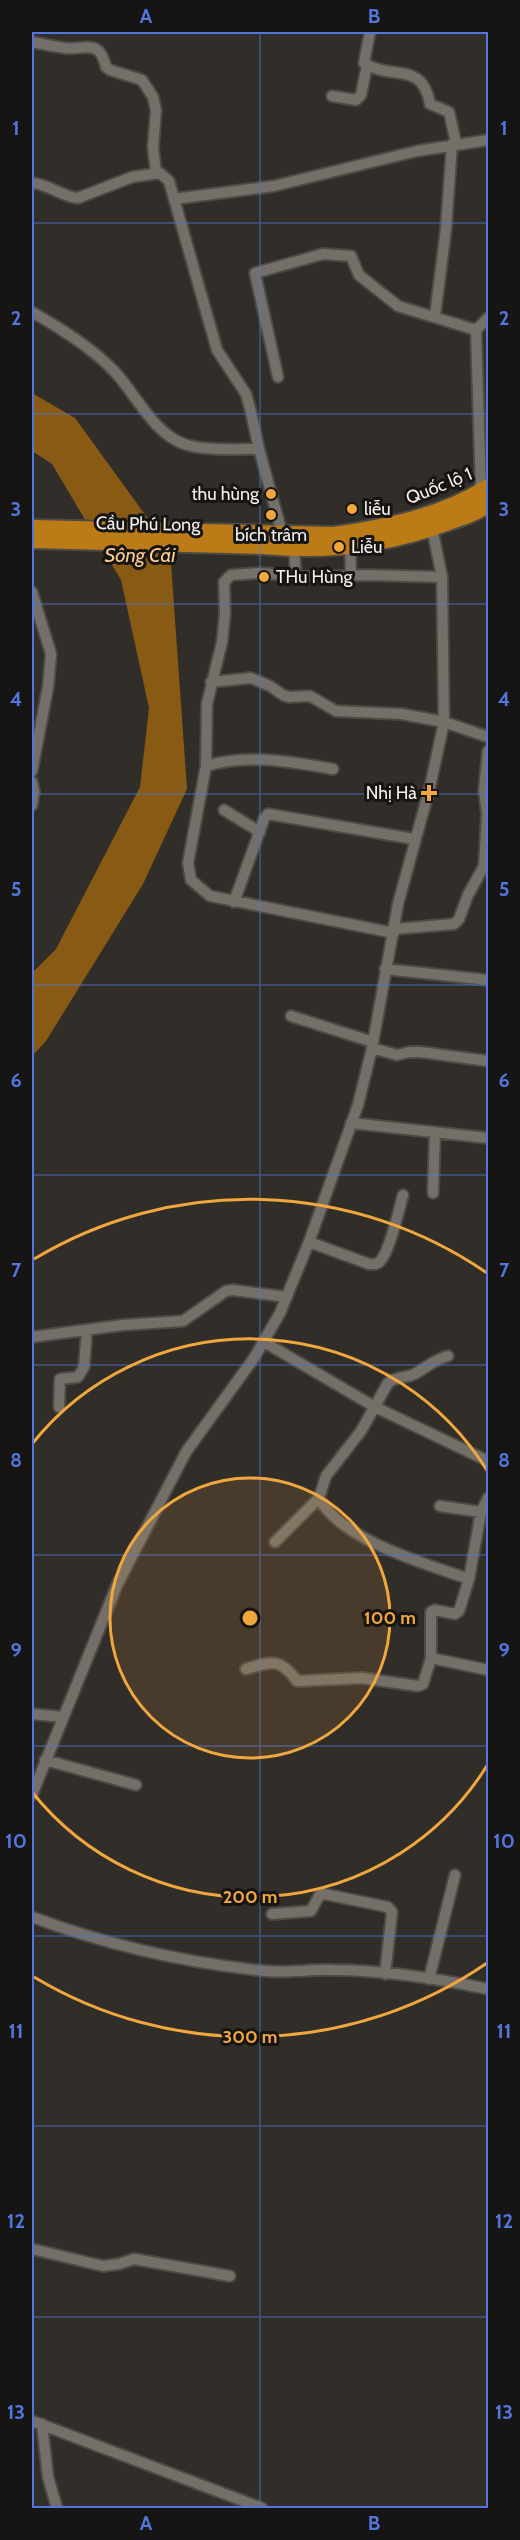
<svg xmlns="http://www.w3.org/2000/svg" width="520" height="2540" font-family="Cabin,sans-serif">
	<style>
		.water { fill: #885a14 }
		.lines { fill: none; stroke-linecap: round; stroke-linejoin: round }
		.minor-casing { stroke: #4d4945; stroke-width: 14 }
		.highway-casing { stroke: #4d4945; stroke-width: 20 }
		.minor { stroke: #746f69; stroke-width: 10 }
		.highway { stroke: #bb7c18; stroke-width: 16 }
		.grid { fill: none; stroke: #5276dd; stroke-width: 1.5; stroke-opacity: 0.55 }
		.ring { fill: none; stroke: #f0a73e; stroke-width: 3 }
		.poi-dot { fill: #f0a73e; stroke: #171513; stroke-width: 2 }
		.labels { text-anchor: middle; stroke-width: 6; stroke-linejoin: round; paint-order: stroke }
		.street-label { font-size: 18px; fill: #f2efec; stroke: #171513 }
		.poi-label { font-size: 18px; fill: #f2efec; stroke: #171513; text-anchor: start }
		.water-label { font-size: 20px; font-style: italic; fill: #fece92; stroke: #171513 }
		.centre { fill: #f0a73e; stroke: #171513; stroke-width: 3 }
		.ring-label { font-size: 18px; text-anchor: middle; font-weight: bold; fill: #f0a73e; stroke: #171513; stroke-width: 6; stroke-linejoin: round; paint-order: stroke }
		.neatline { fill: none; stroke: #5276dd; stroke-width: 2 }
		.grid-label { font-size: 20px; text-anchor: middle; font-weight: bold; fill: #5276dd }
	</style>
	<rect width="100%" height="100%" fill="#312d28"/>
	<!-- water -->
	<path class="water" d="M32,393L75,418L170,549L187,789L143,884L46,1041L32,1056V973L56,949L140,787L149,708L121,580L52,464L32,451Z"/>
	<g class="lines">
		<defs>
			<path id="minor" d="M370,32L364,63C392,81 422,60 430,104L449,112L456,143
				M32,42C43,44 54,47 65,48C86,50 99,38 106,67L110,70L142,80L153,97L156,110L153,147L156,173
				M332,96L356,100L361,95L367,65
				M32,183C49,184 62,197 78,198L132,177L160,173L169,181L217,350L246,394L250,408L259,449L282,533
				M174,199L274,186L417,151L488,140
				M32,312C60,328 91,347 114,371C136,394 153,433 184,444C203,451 238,449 259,449
				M435,316L446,229L452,144
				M476,330L488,318
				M278,377L255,273L323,254L351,256L359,275L398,306L476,330L481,492
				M350,547L351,575
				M294,549L296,576
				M32,592L51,654L48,687L32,771
				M211,682L251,678L270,686L283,695L289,697L310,696L336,711L402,714L444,722L488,737
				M206,766C247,753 292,762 333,769
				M32,782L34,791L32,805
				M224,810L260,832
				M234,902L264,819L268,814L414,839
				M395,929L454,924L459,919L468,895L484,866L487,814L484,790L488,751
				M394,933L210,896L191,880L188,863L206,766L207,704L222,642L225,614L224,582L231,575L259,573L311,577L368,575L442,577
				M385,969L488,980
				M291,1016L373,1042
				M372,1048L397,1055L410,1052H420L488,1061
				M351,1123L488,1138
				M433,1193L435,1132
				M309,1242L369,1264C372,1264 375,1265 378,1263C389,1256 399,1209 403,1195
				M32,1337L123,1325L183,1321L226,1291L233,1290L287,1297
				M264,1342L375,1407L488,1461
				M448,1356C432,1360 426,1369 412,1375C403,1378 395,1377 388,1383L361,1431L326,1476L319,1498C341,1540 426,1564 469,1579
				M59,1407L60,1379L78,1377L84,1367L87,1330
				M440,1506L481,1512L488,1498
				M275,1542L319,1498
				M431,1658L488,1670
				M246,1669C272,1661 280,1658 297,1681L362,1678L418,1686L423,1684L431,1658V1612L435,1610L455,1614L459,1611L469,1579L481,1512
				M32,1714L63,1717
				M45,1760L136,1785
				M32,1795L117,1585L186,1452L254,1358L280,1313L309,1242L358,1105L372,1048L398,904L430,787L444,722L442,577L432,528
				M272,1914L311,1911L319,1896L324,1894L388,1907L392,1912L385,1974
				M32,1917C107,1945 186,1963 266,1971C289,1973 312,1969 335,1970C385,1970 439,1979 488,1989
				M429,1979L455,1875
				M32,2249L103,2266L119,2264L134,2259L230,2276
				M32,2421L262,2508
				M42,2424L48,2477L57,2508"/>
			<path id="highway" d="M32,528L334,535C387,527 443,516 488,487
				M32,540L264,546C327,552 387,545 446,523C461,518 476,513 488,504"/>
		</defs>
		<!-- minor casing -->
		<use href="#minor" class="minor-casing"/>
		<!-- highway casing -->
		<use href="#highway" class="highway-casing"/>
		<!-- minor -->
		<use href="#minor" class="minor"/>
		<!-- highway -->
		<use href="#highway" class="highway"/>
	</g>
	<!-- grid -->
	<path class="grid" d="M260,32V2508M32,223H488M32,414H488M32,604H488M32,794H488M32,985H488M32,1175H488M32,1365H488M32,1555H488M32,1746H488M32,1936H488M32,2126H488M32,2317H488"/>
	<!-- distance rings -->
	<circle cx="250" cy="1618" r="140" fill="#f0a73e" fill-opacity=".12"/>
	<g class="ring">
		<circle cx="250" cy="1618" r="140"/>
		<path d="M488 1764A279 279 0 0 1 32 1792M32 1444A279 279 0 0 1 488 1472"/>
		<path d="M487 1963A419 419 0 0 1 34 1977M34 1259A419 419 0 0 1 487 1273"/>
	</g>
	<!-- markers -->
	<g class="poi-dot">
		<circle cx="271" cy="494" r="6"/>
		<circle cx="352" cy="509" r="6"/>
		<circle cx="271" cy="515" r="6"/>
		<circle cx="339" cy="547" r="6"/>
		<circle cx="264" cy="577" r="6"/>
		<path d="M426 784h6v6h6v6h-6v6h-6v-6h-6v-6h6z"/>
	</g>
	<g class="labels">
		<!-- street labels -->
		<g class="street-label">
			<text transform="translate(439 486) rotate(-22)" y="6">Quốc lộ 1</text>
			<text transform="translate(148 524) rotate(1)" y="6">Cầu Phú Long</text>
		</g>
		<!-- poi labels -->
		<g class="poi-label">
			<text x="259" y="500" text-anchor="end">thu hùng</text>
			<text x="364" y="515">liễu</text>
			<text x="271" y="541" text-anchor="middle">bích trâm</text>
			<text x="351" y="553">Liễu</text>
			<text x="276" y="583">THu Hùng</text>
			<text x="417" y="799" text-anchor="end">Nhị Hà</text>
		</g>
		<!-- water labels -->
		<g class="water-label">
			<text x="140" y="562">Sông Cái</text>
		</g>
	</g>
	<circle cx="250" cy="1618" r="9" class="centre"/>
	<g class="ring-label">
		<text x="390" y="1624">100 m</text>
		<text x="250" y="1903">200 m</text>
		<text x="250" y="2043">300 m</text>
	</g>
	<!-- border -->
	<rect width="520" height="2540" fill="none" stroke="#171513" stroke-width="66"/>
	<rect x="33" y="33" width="454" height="2474" class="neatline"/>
	<g class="grid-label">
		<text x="146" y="23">A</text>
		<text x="374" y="23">B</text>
		<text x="16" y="135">1</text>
		<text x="504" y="135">1</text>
		<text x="16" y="325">2</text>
		<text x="504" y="325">2</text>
		<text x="16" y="516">3</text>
		<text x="504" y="516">3</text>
		<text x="16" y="706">4</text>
		<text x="504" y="706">4</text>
		<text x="16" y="896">5</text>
		<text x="504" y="896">5</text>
		<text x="16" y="1087">6</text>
		<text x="504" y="1087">6</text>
		<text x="16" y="1277">7</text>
		<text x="504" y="1277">7</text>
		<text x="16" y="1467">8</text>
		<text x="504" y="1467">8</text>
		<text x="16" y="1657">9</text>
		<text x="504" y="1657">9</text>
		<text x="16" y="1848">10</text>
		<text x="504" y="1848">10</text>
		<text x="16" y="2038">11</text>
		<text x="504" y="2038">11</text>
		<text x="16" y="2228">12</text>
		<text x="504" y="2228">12</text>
		<text x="16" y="2419">13</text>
		<text x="504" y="2419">13</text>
		<text x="146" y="2530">A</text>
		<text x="374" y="2530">B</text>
	</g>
</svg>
